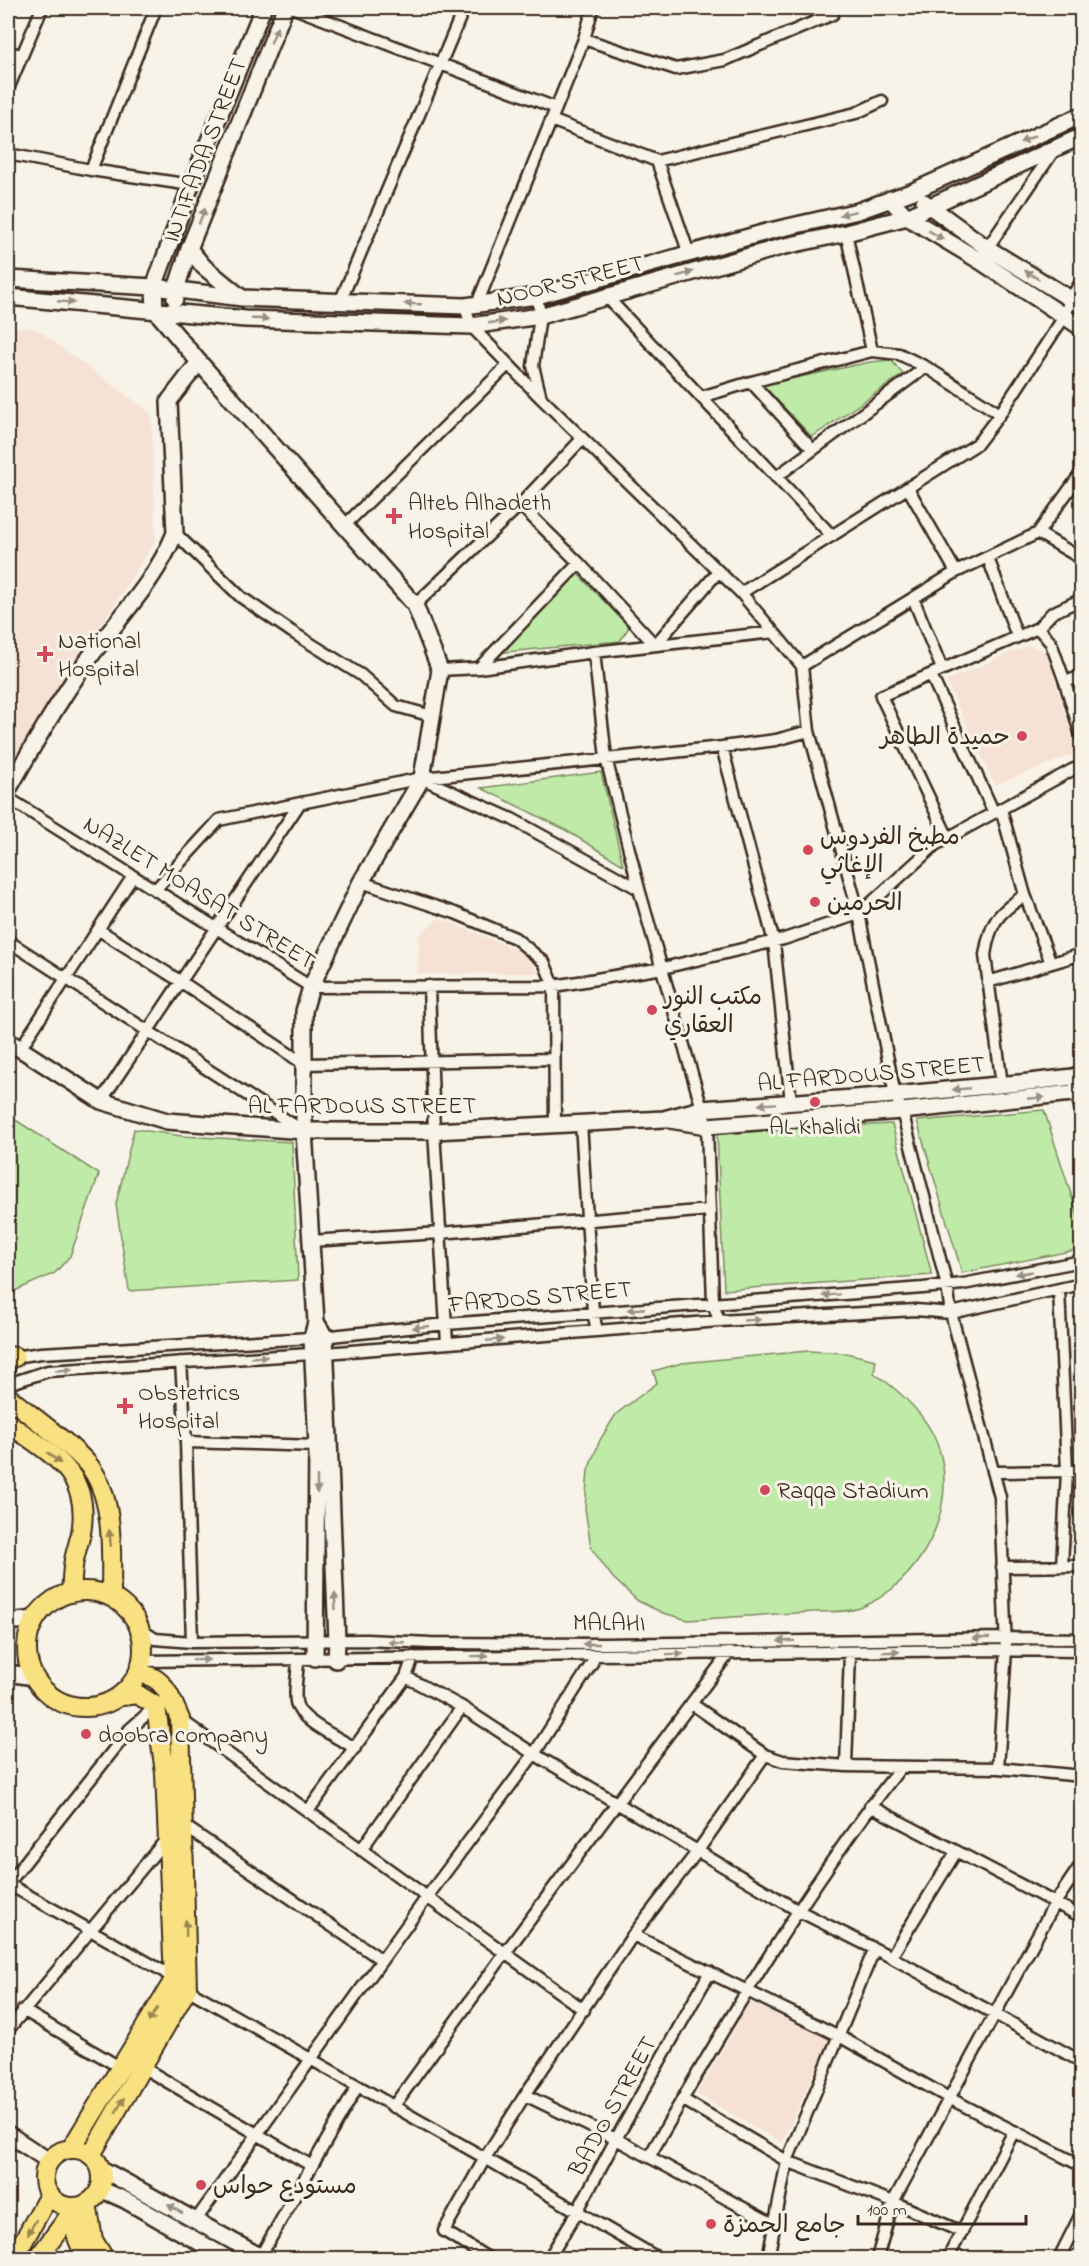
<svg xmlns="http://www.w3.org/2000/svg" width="1089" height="2266" font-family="'Indie Flower','Playpen Sans Arabic',sans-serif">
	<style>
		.built { fill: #f6e2d4 }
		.green { fill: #bfeaa7; stroke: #7d8a62; stroke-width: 1.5 }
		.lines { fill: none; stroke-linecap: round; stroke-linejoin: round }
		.street-casing { stroke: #3b2a1e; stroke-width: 15 }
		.secondary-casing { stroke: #3b2a1e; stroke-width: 20 }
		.primary-casing { stroke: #3b2a1e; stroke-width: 22 }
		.street { stroke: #f7f3e8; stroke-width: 10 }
		.secondary { stroke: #f7f3e8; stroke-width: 15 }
		.primary { stroke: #f9e181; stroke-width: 18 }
		.oneway { fill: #998e83 }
		.oneway2 { fill: #9a8650 }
		.poi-dot { fill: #d1495b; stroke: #f7f3e8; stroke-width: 2 }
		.labels { text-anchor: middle; stroke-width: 6; stroke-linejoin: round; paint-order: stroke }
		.street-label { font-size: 24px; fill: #3b2a1e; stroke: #f7f3e8 }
		.poi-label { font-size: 24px; fill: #3b2a1e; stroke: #f7f3e8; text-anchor: start }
	</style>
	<rect width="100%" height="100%" fill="#f7f3e8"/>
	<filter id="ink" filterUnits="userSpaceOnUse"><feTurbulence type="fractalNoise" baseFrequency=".0167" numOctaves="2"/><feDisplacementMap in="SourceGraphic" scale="12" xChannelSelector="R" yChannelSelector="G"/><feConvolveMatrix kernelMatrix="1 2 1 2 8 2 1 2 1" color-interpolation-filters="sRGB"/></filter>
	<g filter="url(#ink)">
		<!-- built -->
		<path class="built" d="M8,328H35L151,413L156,540L8,769Z
			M1029,645L1047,653L1077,753L995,785L946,681Z
			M439,918L525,953L539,973L418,974L419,935Z
			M750,2002L829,2039L782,2143L697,2094Z"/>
		<!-- green -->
		<path class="green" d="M891,360L903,374L812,437L763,385L870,362Z
			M576,572L629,627L620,641L497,653Z
			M601,772L623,865L562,828L481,788Z
			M1044,1110L1081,1225V1249L962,1273L917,1121Z
			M8,1115L99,1174L70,1256L55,1273L8,1294Z
			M892,1124L932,1275L724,1290L717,1132Z
			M134,1129L182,1136L292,1142L298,1280L129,1291L116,1204Z
			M808,1351L846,1353L876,1360L874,1373C900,1391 925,1413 937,1443C961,1507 921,1583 860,1608C847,1613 828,1611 815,1612C772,1614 730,1617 688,1620L663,1613L638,1601L613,1578L591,1548L585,1508L588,1470L600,1440L616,1414L657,1383L653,1371L682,1363Z"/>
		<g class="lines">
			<defs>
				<path id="street" d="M294,8L556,108
					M584,39L676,69L725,60L833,14
					M8,51L22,56
					M8,89L42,8
					M551,120L657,161L856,113L882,101
					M8,154L91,170L191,185
					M657,161L689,254
					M91,170L156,8
					M846,233L872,351
					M984,253L1055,149
					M537,296L540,316L533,366L541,398
					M606,296L832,536
					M340,302L464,8
					M477,304L584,39L593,8
					M465,306L471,326L541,398L741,593L802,666L809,731L859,914L895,1095L902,1111L947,1286L951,1313L1000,1497L1006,1650L998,1768
					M751,382L813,450
					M701,397L751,382L872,351L899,354L926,367L1000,414
					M776,477L926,367
					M908,488L956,572
					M520,505L579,563L655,645L718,572
					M345,525L508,365
					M175,533L241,597L292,632L361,675L396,706L432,716
					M1038,533L1082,559
					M988,558L1017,636
					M741,593L977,444L1000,414L1064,317L1070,299L1082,281
					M913,598L942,669
					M415,605L520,505L582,439
					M1038,628L1052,613L1082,599
					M594,652L606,758L639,889L707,1126L713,1303L719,1321
					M802,666L956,572L1038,533L1082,472
					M479,668L579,563
					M440,670L479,668L594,652L774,632
					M931,675L994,813
					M1065,682L1082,676
					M722,747L774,942L791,1102
					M423,779L512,819L639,889
					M8,798L311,987L554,986L663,968L784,939L859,914L935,845L1072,770L1082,766
					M1001,809L1025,895L1051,963
					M948,838L881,696L1038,628L1051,643L1065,682L1082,739
					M361,882L455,913L515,938L544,962L554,986L555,1125
					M155,890L219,820L422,778L722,747L776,740L809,731
					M99,930L180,981L304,1064L554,1059
					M8,941L300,1129
					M988,982L1082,954
					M429,986L434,1131L447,1343
					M20,1049L133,876
					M1002,1085L985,955C990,922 998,913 1025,895
					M1075,1086L1082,1115
					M101,1101L300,803
					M581,1123L593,1312L597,1331
					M310,1241L440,1233L710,1210
					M1059,1289L1067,1471L1062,1566
					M181,1362L186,1442L192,1642
					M8,1369L15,1357L41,1353L312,1338L446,1324L923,1288L963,1284L1082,1261
					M8,1384L48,1371L326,1353L719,1321L916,1310L951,1313L1082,1284
					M186,1442L317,1446
					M993,1472L1082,1471
					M1002,1567L1082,1566
					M140,1629L155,1639L192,1642L367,1640L430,1643L604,1644L1005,1638L1082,1639
					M298,1659C298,1672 294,1688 296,1702C299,1721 339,1738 355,1748
					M143,1661L980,1650L1082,1651
					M406,1677L462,1707L534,1754L797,1910L891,1957L1082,2062
					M692,1704L765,1755L783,1761L846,1766L998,1768L1082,1776
					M180,1719L584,2010
					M846,1766L850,1653
					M870,1806L1082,1917
					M308,1811L406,1677L413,1657
					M183,1825L382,1960
					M361,1850L462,1707
					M8,1884L163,1971L187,1989L485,2158L658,2258
					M8,1884L130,1729L156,1706
					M633,1935L839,2036L949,2098L1082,2166
					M891,1957L956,1852
					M23,2010L121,2068
					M8,2030L163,1843L167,1835
					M142,2067L312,2166
					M525,2095L616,2139L775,2225
					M682,2099L787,2161L893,2202L962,2232
					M393,2107L505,1953L729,1653
					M649,2157C726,2023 805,1890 901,1767
					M196,2220L427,1897L534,1754L592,1663L594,1655
					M260,2257L357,2087
					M488,2258L444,2231L485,2158L525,2095L633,1935L697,1852L765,1755
					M549,2258L577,2212L616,2139L710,1972
					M768,2258L787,2161L874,1950
					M877,2258L893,2202L1055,1903L1082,1863
					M948,2258L1014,2131
					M1059,2258L1082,2212"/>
				<path id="secondary" d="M263,8L191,185L154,287L155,310L199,362L415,605L440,670L422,778L361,882L311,987L304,1011V1131L316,1322L312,1338L317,1446L315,1658
					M890,199L907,217L980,261L1082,328
					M924,202L987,248L1082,306
					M189,249L204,267L242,298
					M8,279L154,287L242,298L465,306L537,296L770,231L858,211L911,192L1082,115
					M8,297L245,319L471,326L540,316L781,247L846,233L907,217L1082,136
					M175,299L176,289L189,249L285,8
					M8,790C33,746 58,702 87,661C117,620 156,581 175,533L169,401L199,362
					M8,1041L101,1101L167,1121L304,1131H434L664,1119L701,1109L895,1095L1029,1082L1073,1077L1082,1073
					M670,1120L707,1126L902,1111L1082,1092
					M316,1322L325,1337L337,1641L336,1660
					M8,1622L35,1619
					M8,1673L34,1677
					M8,2134L49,2161
					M100,2168L263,2258
					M100,2189L125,2200L227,2258"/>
				<path id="primary" d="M8,1356L15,1357
					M8,1397C32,1417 65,1439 86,1462C116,1495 111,1555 111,1596
					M8,1423C50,1454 92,1472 81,1533C79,1542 76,1551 74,1560C72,1571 72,1582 71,1593
					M27 1649a58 58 0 1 1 116 0a58 58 0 1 1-116 0Z
					M71,2149L174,1980L165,1773L156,1706L137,1694L122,1696
					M44 2178a29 29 0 1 1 58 0a29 29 0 1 1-58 0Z
					M91,2155L187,1989L180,1719C171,1699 164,1674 138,1674
					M87,2203L93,2240L104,2258
					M75,2208C73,2229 76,2239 87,2258
					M14,2258L49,2195
					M38,2258L75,2208"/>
			</defs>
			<!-- street casing -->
			<use href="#street" class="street-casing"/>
			<!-- secondary casing -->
			<use href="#secondary" class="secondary-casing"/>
			<!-- primary casing -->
			<use href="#primary" class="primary-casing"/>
			<!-- street -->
			<use href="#street" class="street"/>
			<!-- secondary -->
			<use href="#secondary" class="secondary"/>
			<!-- primary -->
			<use href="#primary" class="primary"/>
		</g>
		<!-- one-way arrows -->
		<defs><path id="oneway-solid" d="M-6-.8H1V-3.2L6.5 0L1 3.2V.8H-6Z" transform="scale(1.5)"/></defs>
		<g class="oneway">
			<use href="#oneway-solid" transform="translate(274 35) rotate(-68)"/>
			<use href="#oneway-solid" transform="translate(1028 139) rotate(156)"/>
			<use href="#oneway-solid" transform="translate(848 213) rotate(166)"/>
			<use href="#oneway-solid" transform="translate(202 216) rotate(-68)"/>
			<use href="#oneway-solid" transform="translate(936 235) rotate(31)"/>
			<use href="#oneway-solid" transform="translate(685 274) rotate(-16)"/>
			<use href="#oneway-solid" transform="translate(1032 275) rotate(-148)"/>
			<use href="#oneway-solid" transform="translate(66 302) rotate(5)"/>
			<use href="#oneway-solid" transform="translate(413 304) rotate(-178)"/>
			<use href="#oneway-solid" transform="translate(260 319) rotate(2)"/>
			<use href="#oneway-solid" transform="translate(497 322) rotate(-8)"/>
			<use href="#oneway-solid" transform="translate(961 1089) rotate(175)"/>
			<use href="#oneway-solid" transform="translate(1036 1098) rotate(-5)"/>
			<use href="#oneway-solid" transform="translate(767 1104) rotate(176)"/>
			<use href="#oneway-solid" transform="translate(1024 1273) rotate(170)"/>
			<use href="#oneway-solid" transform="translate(831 1295) rotate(176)"/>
			<use href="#oneway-solid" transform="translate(636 1309) rotate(175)"/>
			<use href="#oneway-solid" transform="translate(752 1320) rotate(-3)"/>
			<use href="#oneway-solid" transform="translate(421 1327) rotate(174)"/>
			<use href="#oneway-solid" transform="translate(495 1340) rotate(-5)"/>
			<use href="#oneway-solid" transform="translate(259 1357) rotate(-3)"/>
			<use href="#oneway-solid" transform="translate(64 1370) rotate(-4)"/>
			<use href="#oneway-solid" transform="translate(317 1485) rotate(90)"/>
			<use href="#oneway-solid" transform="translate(335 1601) rotate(-93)"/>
			<use href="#oneway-solid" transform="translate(981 1638) rotate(179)"/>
			<use href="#oneway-solid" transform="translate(786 1641) rotate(179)"/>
			<use href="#oneway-solid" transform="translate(396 1642) rotate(-177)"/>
			<use href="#oneway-solid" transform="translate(591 1644) rotate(-180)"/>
			<use href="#oneway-solid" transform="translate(891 1652) rotate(-1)"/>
			<use href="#oneway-solid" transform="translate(675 1654) rotate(-1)"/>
			<use href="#oneway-solid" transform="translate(480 1656) rotate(-1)"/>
			<use href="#oneway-solid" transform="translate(201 1660) rotate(-1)"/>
			<use href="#oneway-solid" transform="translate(175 2209) rotate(-151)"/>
		</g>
		<g class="oneway2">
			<use href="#oneway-solid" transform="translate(54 1458) rotate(40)"/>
			<use href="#oneway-solid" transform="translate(110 1538) rotate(-96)"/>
			<use href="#oneway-solid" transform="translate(186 1928) rotate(-91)"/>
			<use href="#oneway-solid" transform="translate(153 2015) rotate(121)"/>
			<use href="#oneway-solid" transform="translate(120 2105) rotate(-60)"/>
			<use href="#oneway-solid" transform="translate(32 2227) rotate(119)"/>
		</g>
	</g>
	<!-- markers -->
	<g class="poi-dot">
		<path d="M391 507h6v6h6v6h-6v6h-6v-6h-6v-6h6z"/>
		<path d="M42 645h6v6h6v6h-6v6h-6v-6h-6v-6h6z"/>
		<circle cx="1022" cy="736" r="6"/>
		<circle cx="808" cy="850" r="6"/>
		<circle cx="815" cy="902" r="6"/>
		<circle cx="652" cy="1010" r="6"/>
		<circle cx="815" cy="1102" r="6"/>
		<path d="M122 1397h6v6h6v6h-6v6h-6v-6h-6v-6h6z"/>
		<circle cx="765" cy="1490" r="6"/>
		<circle cx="86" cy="1734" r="6"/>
		<circle cx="201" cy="2185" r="6"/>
		<circle cx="711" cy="2224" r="6"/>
	</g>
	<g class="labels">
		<!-- street labels -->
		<g class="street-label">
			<text transform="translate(204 150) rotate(-69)" y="8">INTIFADA STREET</text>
			<text transform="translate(570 280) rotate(-14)" y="8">NOOR STREET</text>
			<text transform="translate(200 892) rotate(32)" y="8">NAZLET MOASAT STREET</text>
			<text transform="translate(871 1073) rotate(-5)" y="8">AL FARDOUS STREET</text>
			<text x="362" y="1113">AL FARDOUS STREET</text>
			<text transform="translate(540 1296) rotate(-5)" y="8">FARDOS STREET</text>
			<text x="609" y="1630">MALAHI</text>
			<text transform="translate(612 2106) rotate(-61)" y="8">BADO STREET</text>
		</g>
		<!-- poi labels -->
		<g class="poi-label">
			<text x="408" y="510">Alteb Alhadeth<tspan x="408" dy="28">Hospital</tspan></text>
			<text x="58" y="648">National<tspan x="58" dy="28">Hospital</tspan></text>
			<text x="1010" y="744" text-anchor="end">حميدة الطاهر</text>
			<text x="820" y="844">مطبخ الفردوس<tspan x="820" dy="28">الإغاثي</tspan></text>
			<text x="827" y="910">الحرمين</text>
			<text x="664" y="1004">مكتب النور<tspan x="664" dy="28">العقاري</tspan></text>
			<text x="815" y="1134" text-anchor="middle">AL Khalidi</text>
			<text x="138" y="1400">Obstetrics<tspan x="138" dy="28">Hospital</tspan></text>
			<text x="777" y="1498">Raqqa Stadium</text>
			<text x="98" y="1742">doobra company</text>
			<text x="213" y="2193">مستودع حواس</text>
			<text x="723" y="2232">جامع الحمزة</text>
		</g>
	</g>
	<!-- margin -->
	<rect width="1089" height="2266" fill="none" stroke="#f7f3e8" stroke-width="30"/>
	<rect x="15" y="15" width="1059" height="2236" fill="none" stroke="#3b2a1e" stroke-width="2" filter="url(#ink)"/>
	<!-- scale -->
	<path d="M858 2215v9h168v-9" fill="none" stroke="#3b2a1e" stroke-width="3"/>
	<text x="867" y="2215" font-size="18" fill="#3b2a1e" stroke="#f7f3e8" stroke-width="4.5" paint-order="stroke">100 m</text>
</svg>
